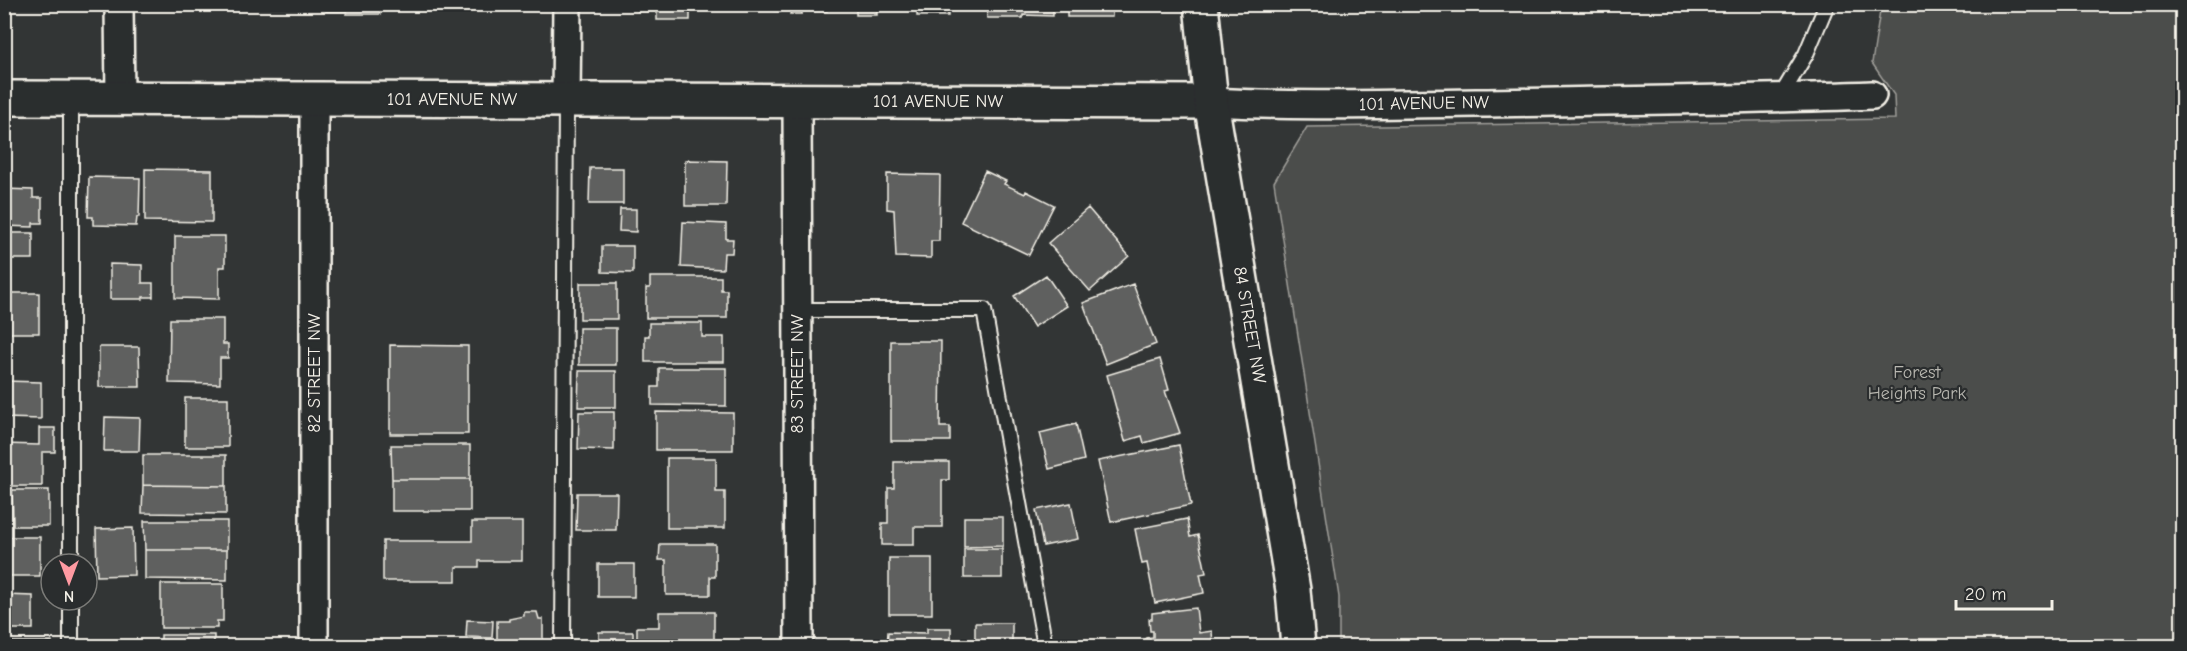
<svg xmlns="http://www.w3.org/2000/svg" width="2187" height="651" font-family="'Comic Neue',sans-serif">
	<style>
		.green { fill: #4b4d4c; stroke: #a09f9a; stroke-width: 1.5 }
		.building { fill: #5f605f; stroke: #f4f1e8; stroke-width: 1.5 }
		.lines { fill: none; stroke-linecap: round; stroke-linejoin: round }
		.service-casing { stroke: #f4f1e8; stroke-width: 18 }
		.minor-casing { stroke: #f4f1e8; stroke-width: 32 }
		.tertiary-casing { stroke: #f4f1e8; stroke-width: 38 }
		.secondary-casing { stroke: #f4f1e8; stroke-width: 38 }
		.service { stroke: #2a2d2e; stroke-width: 14 }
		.minor { stroke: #2a2d2e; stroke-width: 27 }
		.tertiary { stroke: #2a2d2e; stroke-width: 33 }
		.secondary { stroke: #2a2d2e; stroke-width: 33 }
		.labels { text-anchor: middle; stroke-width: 4.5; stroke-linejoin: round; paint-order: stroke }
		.street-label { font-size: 18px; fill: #f4f1e8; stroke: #2a2d2e }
		.park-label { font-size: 18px; fill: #b9b8b1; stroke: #2a2d2e }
	</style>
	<rect width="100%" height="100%" fill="#323535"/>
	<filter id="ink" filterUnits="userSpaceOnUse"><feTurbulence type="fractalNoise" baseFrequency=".0167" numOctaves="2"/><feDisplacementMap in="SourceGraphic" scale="12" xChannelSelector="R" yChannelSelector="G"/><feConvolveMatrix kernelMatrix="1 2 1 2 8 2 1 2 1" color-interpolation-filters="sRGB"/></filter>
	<g filter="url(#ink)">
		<!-- green -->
		<path class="green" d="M1881,5H2182V646H1339V597L1274,182L1307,127L1895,119L1894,95L1872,63Z"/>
		<!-- building -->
		<path class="building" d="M326,4H380V14H346L347,11H326Z
			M400,4H444V11L400,10Z
			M638,4H690V20H657V11H638Z
			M775,4H827V11H802V14H790L791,11H775Z
			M856,4H877V15H856Z
			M917,4H976V7H948V16H917Z
			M988,4H1053V16L1023,15V18H987Z
			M1067,4H1112V17H1067Z
			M685,160L727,161L726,206H685Z
			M590,168H623V204H589Z
			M145,169L212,170V222L145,221Z
			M985,171L1006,181L1004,184L1025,194L1026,191L1054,205L1029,255L961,222Z
			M887,174L940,175L939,241H931V258L896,257L894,210L887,209Z
			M89,177L140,178L139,217H137L136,226L93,225V217H88Z
			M4,189L33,190V198H42V223H33V227L4,226Z
			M1088,208L1129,256L1090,291L1048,243Z
			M620,209H636V232L619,231Z
			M683,222L726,224V239H733L732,253H724L723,269L681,267Z
			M4,233H33V259H4Z
			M175,236H225V267H219V299L175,298Z
			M602,246H633V273L602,272Z
			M110,264L142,265V283H153V297H143V299H110Z
			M1046,275L1067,306L1034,327L1014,296Z
			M650,277H721V290H727V318H646V288H650Z
			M580,283H617V319H580Z
			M1133,284L1156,344L1106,364L1083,303Z
			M4,293H39V333H4Z
			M170,319H223V344H228V358H220V384L169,383Z
			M649,323H702V337H724V362H645V336H649Z
			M579,328H616V365H579Z
			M891,341H941L940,427H950V441H891Z
			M390,345L468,346V434H390Z
			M99,347H139L140,387H99Z
			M1160,359L1169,390L1165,391L1180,433L1144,443L1142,436L1125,441L1107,375Z
			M659,368H726V406L652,405V387H659Z
			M579,371H616V407H578Z
			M4,381L41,382V419L4,418Z
			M185,398H228V447H185Z
			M579,412H614V450L578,449Z
			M656,412L733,413V450H656Z
			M105,417L140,418L139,451H104Z
			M1076,424L1084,460L1049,469L1040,433Z
			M39,428H55V452H42V486H4V444L39,445Z
			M391,445H470V479H392Z
			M1179,445L1191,505L1111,522L1098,461Z
			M143,455H226V486L143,485Z
			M667,458H716V492H725V528H667Z
			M894,462H949V480H942V527H914V545H882V523H888V488H894Z
			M392,479H470V511H392Z
			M143,485L226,486V514L142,513Z
			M12,490H49V526H13Z
			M577,493H617L616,530H576Z
			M1071,503L1078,539L1043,546L1036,510Z
			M964,517H1003V546L964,547Z
			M1187,519L1190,537L1198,535L1206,573L1200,574L1204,593L1155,603L1147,563L1142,564L1135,529Z
			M144,521H227V550H145Z
			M472,522H522V561H479V567H456V581H383V541H472Z
			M133,528L134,575L97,576L96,529Z
			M4,537H40V576H4Z
			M660,544H715V577H710V595H666V560H659Z
			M964,549H1002V578H964Z
			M145,550H227V580L145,579Z
			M889,558H932V614H889Z
			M598,564H634V597H598Z
			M161,584H223V621H217V628H161Z
			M4,595L33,596V629H4Z
			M1196,608L1199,633L1212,631L1213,646H1147L1146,638L1153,637V631H1150L1149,619H1152V613Z
			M524,612H537L539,619H543V646H497V621H509V619L524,616Z
			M659,612H714V646H637V627H659Z
			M467,620L493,621L492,638L466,637Z
			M975,623H1012V646H975Z
			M927,628H951V646H887L888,632L927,633Z
			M599,632H633V646H599Z
			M161,635H214V646H161Z
			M7,642H52V646H7Z"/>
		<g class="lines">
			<defs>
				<path id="service" d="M71,99V564
					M1779,99L1806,54L1827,4
					M796,310H984L1045,646
					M71,600V646
					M563,646L566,99"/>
				<path id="minor" d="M119,4L120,98
					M566,99L567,4
					M797,101L799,646
					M1211,102C1299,107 1388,104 1476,103C1608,101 1740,100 1872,95
					M314,646V100"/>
				<path id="tertiary" d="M4,98L1211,102"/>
				<path id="secondary" d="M1201,4L1211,102L1293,590L1298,646"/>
			</defs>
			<!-- service casing -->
			<use href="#service" class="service-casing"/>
			<!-- minor casing -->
			<use href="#minor" class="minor-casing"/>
			<!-- tertiary casing -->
			<use href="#tertiary" class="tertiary-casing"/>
			<!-- secondary casing -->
			<use href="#secondary" class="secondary-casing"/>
			<!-- service -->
			<use href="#service" class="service"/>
			<!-- minor -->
			<use href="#minor" class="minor"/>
			<!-- tertiary -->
			<use href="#tertiary" class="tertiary"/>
			<!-- secondary -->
			<use href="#secondary" class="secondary"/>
		</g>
	</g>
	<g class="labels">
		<!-- street labels -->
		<g class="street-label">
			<text x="452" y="105">101 AVENUE NW</text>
			<text x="938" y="107">101 AVENUE NW</text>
			<text transform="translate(1424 103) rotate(-1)" y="6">101 AVENUE NW</text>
			<text transform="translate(1250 325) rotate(80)" y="6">84 STREET NW</text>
			<text transform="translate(314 373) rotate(-90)" y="6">82 STREET NW</text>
			<text transform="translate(797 374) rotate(-90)" y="6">83 STREET NW</text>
		</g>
		<!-- park labels -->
		<g class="park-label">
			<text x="1917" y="378">Forest<tspan x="1917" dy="21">Heights Park</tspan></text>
		</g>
	</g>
	<!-- margin -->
	<rect width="2187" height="651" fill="none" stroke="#2a2d2e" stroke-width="24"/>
	<rect x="12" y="12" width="2163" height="627" fill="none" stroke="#f4f1e8" stroke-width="2" filter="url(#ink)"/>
	<!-- north arrow -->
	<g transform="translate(69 582) rotate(180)"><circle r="28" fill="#2a2d2e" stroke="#7b7b78" stroke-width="1.5"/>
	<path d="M0-4.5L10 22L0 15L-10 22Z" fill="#ff9aa2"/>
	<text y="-9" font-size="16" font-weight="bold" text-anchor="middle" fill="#f4f1e8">N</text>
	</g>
	<!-- scale -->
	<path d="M1956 600v9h96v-9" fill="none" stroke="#f4f1e8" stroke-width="3"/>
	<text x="1965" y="600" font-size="18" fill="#f4f1e8" stroke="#2a2d2e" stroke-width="4.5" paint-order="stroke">20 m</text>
</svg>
